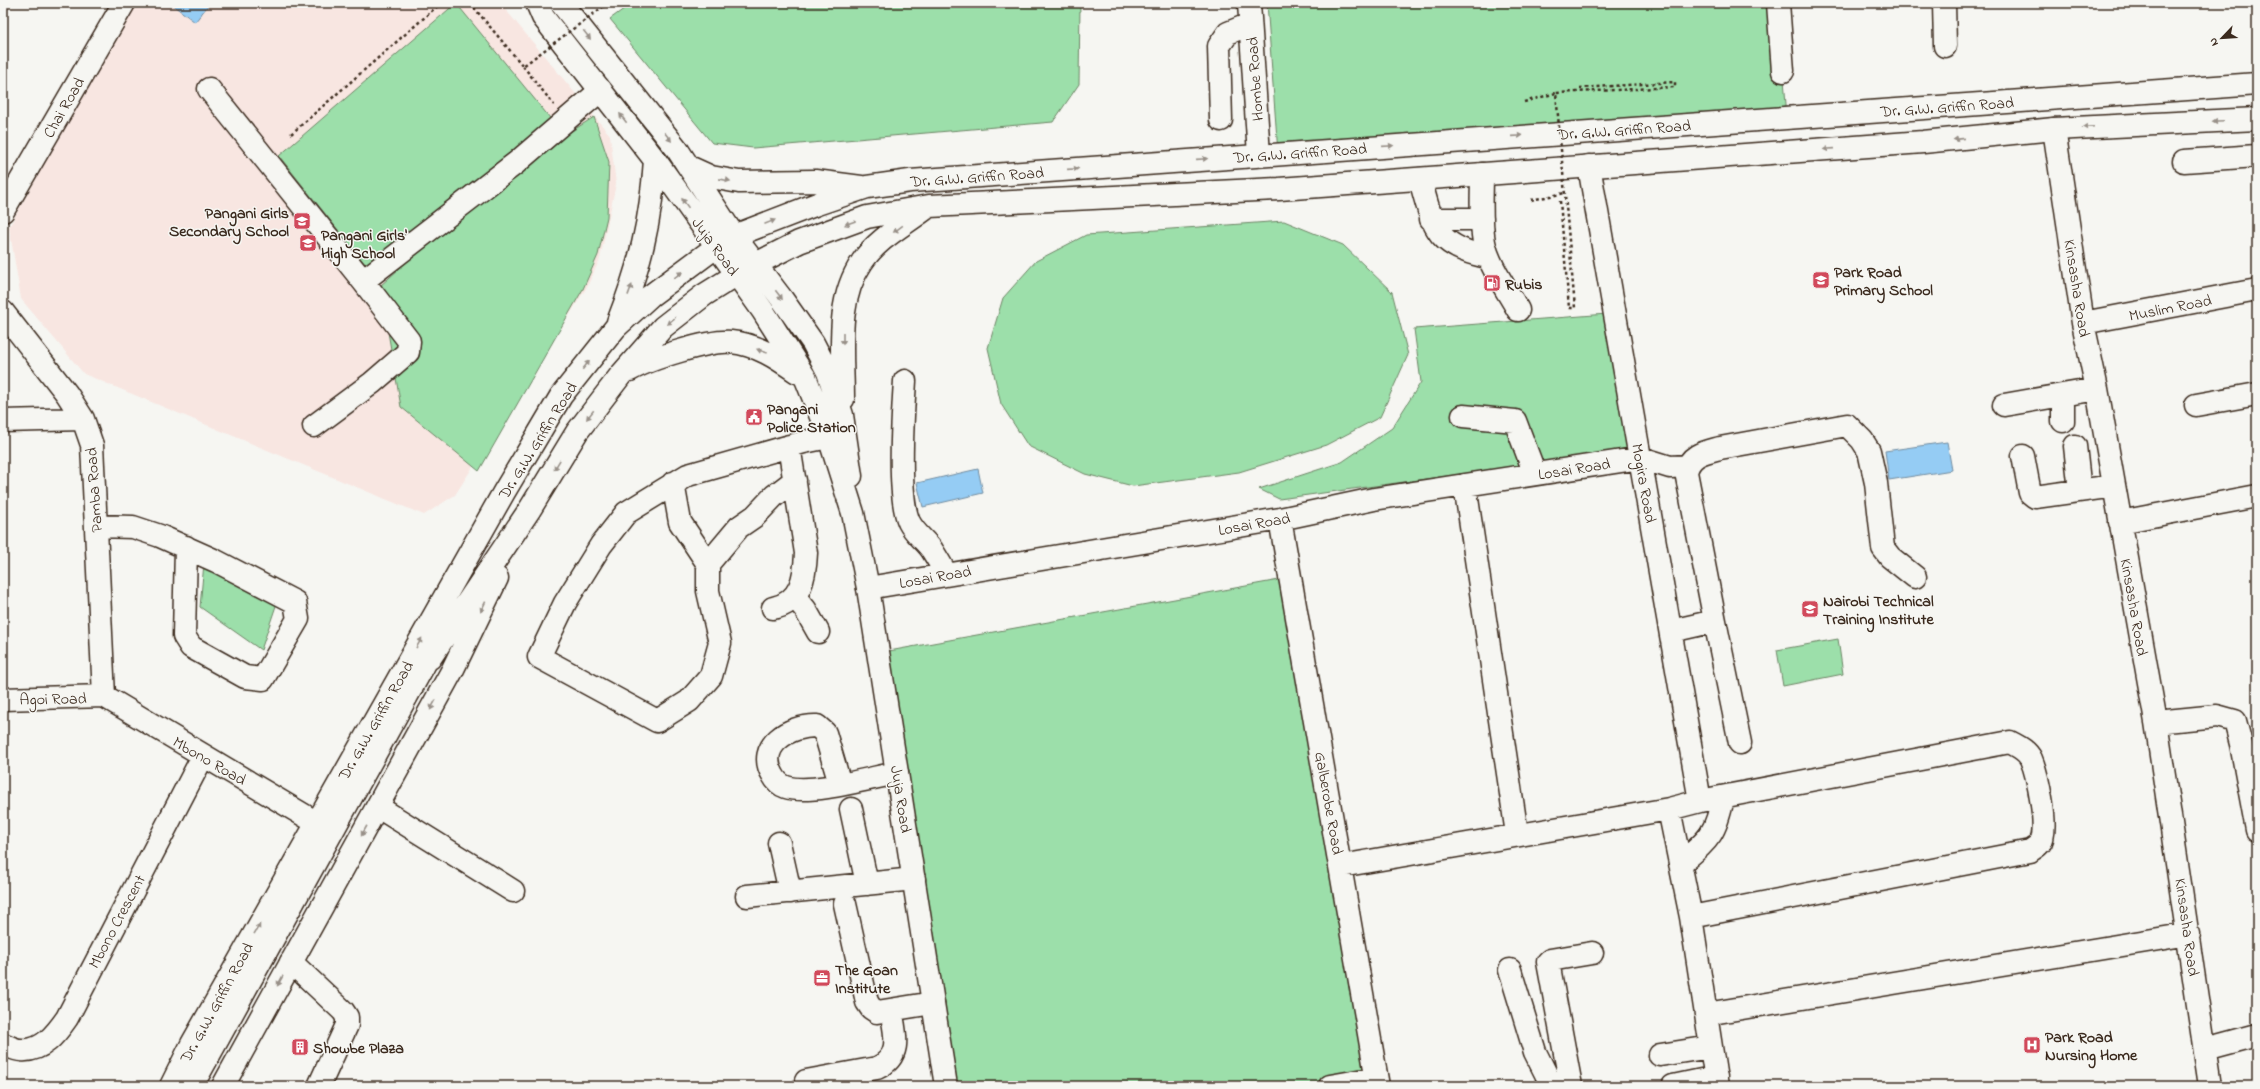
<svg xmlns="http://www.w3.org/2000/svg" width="2260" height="1089" font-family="'Indie Flower',sans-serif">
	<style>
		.built { fill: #f8e6e1 }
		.green { fill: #9cdfaa; stroke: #6c8464 }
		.water { fill: #95ccf4; stroke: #718b9e }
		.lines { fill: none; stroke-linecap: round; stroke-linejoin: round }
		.minor-casing { stroke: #3b2a1e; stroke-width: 25 }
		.major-casing { stroke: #3b2a1e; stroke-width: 25 }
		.path { stroke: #3b2a1e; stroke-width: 2.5; stroke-dasharray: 3 3; stroke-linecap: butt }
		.minor { stroke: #f6f6f2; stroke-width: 22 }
		.major { stroke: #f6f6f2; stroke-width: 22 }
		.path-bridge { stroke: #3b2a1e; stroke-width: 2.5; stroke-dasharray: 3 3; stroke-linecap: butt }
		.oneway { fill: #989088 }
		.labels { text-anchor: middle; stroke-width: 3; stroke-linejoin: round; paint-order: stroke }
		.street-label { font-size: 16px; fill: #3b2a1e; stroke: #f6f6f2 }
		.poi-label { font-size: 16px; font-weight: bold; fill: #3b2a1e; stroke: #f6f6f2; text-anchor: start }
	</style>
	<rect width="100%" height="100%" fill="#f6f6f2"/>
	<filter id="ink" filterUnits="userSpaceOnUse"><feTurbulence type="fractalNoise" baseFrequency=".025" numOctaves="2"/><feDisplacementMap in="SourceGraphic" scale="8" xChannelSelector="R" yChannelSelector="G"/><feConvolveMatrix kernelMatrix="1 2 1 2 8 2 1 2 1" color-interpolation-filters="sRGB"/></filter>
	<g filter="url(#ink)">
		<!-- built -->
		<path class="built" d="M134,3H500L610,135L616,184L600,259L587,287L455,495L424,515L84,374L21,299L9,227Z"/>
		<!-- green -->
		<path class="green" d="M456,3L559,129L370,270L279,156Z
			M632,3H1080L1079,84L1053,122L753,148L712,143L610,19Z
			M1267,3H1778L1787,117L1278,153Z
			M594,117L609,162L607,217L598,255L583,289L479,471L401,407L380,286L507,172Z
			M1284,221L1343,245L1392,292L1408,355L1380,417L1326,445L1239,472L1133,486L1085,474L1028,446L1001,404L988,348L1003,298L1036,261L1086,235Z
			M1607,314L1631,451L1279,499L1259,489L1342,462L1392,428L1421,382L1414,329Z
			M205,552L280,594L261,650L200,607Z
			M1290,578L1376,1078L1329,1086H946L878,653Z
			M1838,639L1843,674L1783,686L1777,650Z"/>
		<!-- water -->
		<path class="water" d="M170,3H210L195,22Z
			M1947,442L1952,470L1889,480L1885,451Z
			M978,469L983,493L923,507L917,483Z"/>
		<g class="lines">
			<defs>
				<path id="minor" d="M1249,3L1259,155
					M1778,3L1783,71
					M1944,3L1945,46
					M209,89L363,281L516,163L601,90
					M1221,120L1219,46L1228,33L1250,24
					M2054,129L2083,323L2097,389L2156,722L2210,1086
					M2184,161L2257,156
					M1589,166L1700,801
					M1482,174C1482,196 1480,220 1484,242C1488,264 1507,290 1518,310
					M1420,179C1433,226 1435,247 1488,257
					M3,211L124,3
					M1431,219H1482
					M3,312L67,394L83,419L92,445L104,696
					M2083,323L2257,290
					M905,381C903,412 897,496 909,522C915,534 925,540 932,550C937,558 942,566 946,574
					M2063,395V421
					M2004,405L2097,389
					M2196,405L2257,394
					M1463,416L1515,421L1535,474
					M3,421L83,419
					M314,426L372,383L408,352L409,341L363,281
					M2075,446L2080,491
					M2023,456L2030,493L2035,497L2114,486
					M673,483L680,522L708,564V591L720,643L711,676L689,701L657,721L539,657L565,603L601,545L626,513L688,475L804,442L829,437
					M1465,485L1517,834
					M1280,519L1378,1086
					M2120,522L2257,496
					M96,526L133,527L160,536L216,561L295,602L298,619L263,679L245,677L191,647L184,636L186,547
					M708,564L739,527L755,516L774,496L795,480
					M868,588L1280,519L1374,499L1641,458L1670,467L1687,466
					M795,597L805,609L818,632
					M773,608C801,603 805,577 806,553L789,446
					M1715,621L1686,472C1690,454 1705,452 1720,448L1847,425L1862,440L1869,451L1876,483L1883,548L1890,557L1915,577
					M1671,631L1715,621L1740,743
					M104,696L317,823
					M3,699L104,696
					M2156,722L2217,716L2235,721L2241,744L2257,830
					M840,784L825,733L817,726C790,725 755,746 773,775C776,781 780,785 786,787C811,795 870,778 897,773
					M378,807L513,891
					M851,809L867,884
					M1669,809L1691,917L1717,1086
					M779,843L790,892
					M1680,864C1709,839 1715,836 1723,798
					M1341,866L1669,809L1700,801L2010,742C2017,746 2027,750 2031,759C2037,773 2050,831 2040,843C2038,846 2033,849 2030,851L1691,917
					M747,896L914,879
					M845,904L867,1002L871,1008L877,1012L933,1003
					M291,962L343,1011L347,1017V1025L319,1086
					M1510,970L1535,1052L1552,1086
					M1706,1014L2189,934
					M3,1044C8,1046 15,1050 21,1050C42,1052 56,1034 67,1018L203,756
					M2205,1049L2257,1035
					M1660,1055L1711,1047
					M806,1081L877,1068C903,1056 895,1033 891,1010
					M1330,1086L1376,1078
					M1571,1086L1548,962L1550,960L1592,953
					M1673,1086L1716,1077"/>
				<path id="major" d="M537,3L543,17L655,160L763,311L806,379L829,437L853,513L868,588L946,1086
					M561,3L677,149L734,236L782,299L813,343L828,372L842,415L851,476
					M689,167L711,177L739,182L815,181L861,187
					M618,322C640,266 651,221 655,160
					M630,370C649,359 709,340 731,342C756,344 777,358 797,372
					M843,399C843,353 835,301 862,262C877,239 904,225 925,209
					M430,658L530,509L577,432L620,376L663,327L704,295L744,270L799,242L867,217L929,206L1279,189L1923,142L2054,129L2257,119
					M171,1086L192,1044L504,492L561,396L616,327L650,296L716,247L734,236L817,204L867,187L910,181L2257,84
					M192,1086L435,645
					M223,1086L452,671L497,578"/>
			</defs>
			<!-- minor casing -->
			<use href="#minor" class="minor-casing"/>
			<!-- major casing -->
			<use href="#major" class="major-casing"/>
			<!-- path -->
			<path class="path" d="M523,66L554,105
				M1524,102L1556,93
				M291,134L441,3
				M1531,200L1565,193"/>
			<!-- minor -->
			<use href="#minor" class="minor"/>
			<!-- major -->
			<use href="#major" class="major"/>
			<!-- path-bridge -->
			<path class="path-bridge" d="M470,3L523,66L608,3
				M1560,201L1569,308H1575L1556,93L1675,87V82L1580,88"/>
		</g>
		<!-- one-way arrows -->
		<defs><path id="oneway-solid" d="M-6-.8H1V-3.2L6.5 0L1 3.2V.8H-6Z"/></defs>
		<g class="oneway">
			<use href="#oneway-solid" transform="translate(587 35) rotate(52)"/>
			<use href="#oneway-solid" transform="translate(623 118) rotate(-127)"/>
			<use href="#oneway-solid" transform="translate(2218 121) rotate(177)"/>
			<use href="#oneway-solid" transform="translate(2088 127) rotate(177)"/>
			<use href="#oneway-solid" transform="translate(1517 136) rotate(-4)"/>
			<use href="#oneway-solid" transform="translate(668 137) rotate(52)"/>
			<use href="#oneway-solid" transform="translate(1959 139) rotate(174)"/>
			<use href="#oneway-solid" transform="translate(1388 146) rotate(-4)"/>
			<use href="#oneway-solid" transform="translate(1829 149) rotate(176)"/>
			<use href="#oneway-solid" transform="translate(1202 159) rotate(-4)"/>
			<use href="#oneway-solid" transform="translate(1073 169) rotate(-4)"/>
			<use href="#oneway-solid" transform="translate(725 180) rotate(11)"/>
			<use href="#oneway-solid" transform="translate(685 203) rotate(-125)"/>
			<use href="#oneway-solid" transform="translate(770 222) rotate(-22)"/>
			<use href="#oneway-solid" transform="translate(850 223) rotate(160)"/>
			<use href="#oneway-solid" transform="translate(898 229) rotate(144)"/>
			<use href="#oneway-solid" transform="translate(678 275) rotate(-37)"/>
			<use href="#oneway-solid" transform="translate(630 290) rotate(-70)"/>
			<use href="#oneway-solid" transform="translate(779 295) rotate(53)"/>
			<use href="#oneway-solid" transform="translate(671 321) rotate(141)"/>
			<use href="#oneway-solid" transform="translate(843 339) rotate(90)"/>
			<use href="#oneway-solid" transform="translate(762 351) rotate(-160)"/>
			<use href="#oneway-solid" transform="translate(586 365) rotate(-52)"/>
			<use href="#oneway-solid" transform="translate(590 415) rotate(128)"/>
			<use href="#oneway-solid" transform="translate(557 465) rotate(121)"/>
			<use href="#oneway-solid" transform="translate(483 607) rotate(116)"/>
			<use href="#oneway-solid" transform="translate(419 643) rotate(-60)"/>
			<use href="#oneway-solid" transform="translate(433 705) rotate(119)"/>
			<use href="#oneway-solid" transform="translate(364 831) rotate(119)"/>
			<use href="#oneway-solid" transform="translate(257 929) rotate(-60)"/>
			<use href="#oneway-solid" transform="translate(280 981) rotate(119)"/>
		</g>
	</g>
	<!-- icons -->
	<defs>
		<symbol id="school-square" viewBox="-11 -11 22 22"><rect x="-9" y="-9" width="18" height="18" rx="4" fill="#d1495b" stroke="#f6f6f2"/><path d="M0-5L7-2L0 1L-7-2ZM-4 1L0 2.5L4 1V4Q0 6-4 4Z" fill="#fff"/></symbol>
		<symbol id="fuel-square" viewBox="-11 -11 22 22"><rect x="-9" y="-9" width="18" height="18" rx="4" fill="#d1495b" stroke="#f6f6f2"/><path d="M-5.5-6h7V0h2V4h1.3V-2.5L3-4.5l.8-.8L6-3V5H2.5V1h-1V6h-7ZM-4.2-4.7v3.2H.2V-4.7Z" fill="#fff"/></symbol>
		<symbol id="civic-square" viewBox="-11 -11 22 22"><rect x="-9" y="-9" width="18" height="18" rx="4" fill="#d1495b" stroke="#f6f6f2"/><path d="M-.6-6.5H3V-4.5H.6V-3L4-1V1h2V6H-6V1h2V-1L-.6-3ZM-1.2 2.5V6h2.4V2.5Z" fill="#fff"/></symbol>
		<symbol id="university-square" viewBox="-11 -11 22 22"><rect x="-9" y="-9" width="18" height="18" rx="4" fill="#d1495b" stroke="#f6f6f2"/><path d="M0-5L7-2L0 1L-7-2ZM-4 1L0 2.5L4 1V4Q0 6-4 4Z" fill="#fff"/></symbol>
		<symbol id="office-square" viewBox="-11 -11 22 22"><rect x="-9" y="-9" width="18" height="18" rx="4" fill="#d1495b" stroke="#f6f6f2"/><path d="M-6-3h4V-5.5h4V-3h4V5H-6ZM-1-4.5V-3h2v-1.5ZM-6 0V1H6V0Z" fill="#fff"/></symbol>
		<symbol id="hospital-square" viewBox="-11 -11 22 22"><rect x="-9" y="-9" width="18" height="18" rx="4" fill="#d1495b" stroke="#f6f6f2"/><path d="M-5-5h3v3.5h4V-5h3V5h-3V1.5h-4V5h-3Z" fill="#fff"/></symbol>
		<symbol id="building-square" viewBox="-11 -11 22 22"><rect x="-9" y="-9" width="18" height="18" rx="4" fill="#d1495b" stroke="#f6f6f2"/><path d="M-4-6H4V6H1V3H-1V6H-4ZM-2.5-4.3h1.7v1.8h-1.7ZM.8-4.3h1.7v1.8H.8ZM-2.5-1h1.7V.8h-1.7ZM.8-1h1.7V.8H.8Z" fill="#fff"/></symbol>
	</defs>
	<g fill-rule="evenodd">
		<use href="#school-square" x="292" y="211" width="20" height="20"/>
		<use href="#school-square" x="298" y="233" width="20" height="20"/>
		<use href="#school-square" x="1811" y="270" width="20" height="20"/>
		<use href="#fuel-square" x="1482" y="273" width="20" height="20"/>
		<use href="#civic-square" x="744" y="407" width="20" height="20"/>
		<use href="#university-square" x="1800" y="599" width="20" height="20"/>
		<use href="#office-square" x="812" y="968" width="20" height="20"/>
		<use href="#hospital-square" x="2022" y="1035" width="20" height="20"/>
		<use href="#building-square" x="290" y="1037" width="20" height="20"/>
	</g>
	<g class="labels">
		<!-- street labels -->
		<g class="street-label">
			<text transform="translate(1254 79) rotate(-94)" y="6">Hombe Road</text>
			<text transform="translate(1947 106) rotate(-4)" y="6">Dr. G.W. Griffin Road</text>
			<text transform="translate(63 107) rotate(-60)" y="6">Chai Road</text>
			<text transform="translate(1624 129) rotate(-4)" y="6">Dr. G.W. Griffin Road</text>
			<text transform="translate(1300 152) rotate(-4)" y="6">Dr. G.W. Griffin Road</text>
			<text transform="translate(977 176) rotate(-4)" y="6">Dr. G.W. Griffin Road</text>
			<text transform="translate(716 246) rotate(54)" y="6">Juja Road</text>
			<text transform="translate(2078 288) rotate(81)" y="6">Kinsasha Road</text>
			<text transform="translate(2170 307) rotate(-11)" y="6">Muslim Road</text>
			<text transform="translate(537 440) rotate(-58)" y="6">Dr. G.W. Griffin Road</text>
			<text transform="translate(1574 468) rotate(-9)" y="6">Losai Road</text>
			<text transform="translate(1645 483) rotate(80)" y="6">Mogira Road</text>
			<text transform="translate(93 490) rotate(-94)" y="6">Pamba Road</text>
			<text transform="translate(1254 523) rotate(-10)" y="6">Losai Road</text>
			<text transform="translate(935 576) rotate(-10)" y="6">Losai Road</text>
			<text transform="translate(2135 607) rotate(80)" y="6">Kinsasha Road</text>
			<text transform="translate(53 698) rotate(-1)" y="6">Agoi Road</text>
			<text transform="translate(375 720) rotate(-60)" y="6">Dr. G.W. Griffin Road</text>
			<text transform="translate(210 760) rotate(30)" y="6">Mbono Road</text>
			<text transform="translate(902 799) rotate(81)" y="6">Juja Road</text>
			<text transform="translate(1330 803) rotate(80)" y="6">Galberobe Road</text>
			<text transform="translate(116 921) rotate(-62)" y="6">Mbono Crescent</text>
			<text transform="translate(2188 927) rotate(82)" y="6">Kinsasha Road</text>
			<text transform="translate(216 1002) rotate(-61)" y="6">Dr. G.W. Griffin Road</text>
		</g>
		<!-- poi labels -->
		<g class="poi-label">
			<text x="289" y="218" text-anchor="end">Pangani Girls<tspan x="289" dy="18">Secondary School</tspan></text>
			<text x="321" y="240">Pangani Girls'<tspan x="321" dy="18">High School</tspan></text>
			<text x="1834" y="277">Park Road<tspan x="1834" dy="18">Primary School</tspan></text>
			<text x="1505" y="289">Rubis</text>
			<text x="767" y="414">Pangani<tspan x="767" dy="18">Police Station</tspan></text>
			<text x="1823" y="606">Nairobi Technical<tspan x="1823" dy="18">Training Institute</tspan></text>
			<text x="835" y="975">The Goan<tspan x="835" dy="18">Institute</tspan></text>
			<text x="2045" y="1042">Park Road<tspan x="2045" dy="18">Nursing Home</tspan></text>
			<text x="313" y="1053">Showbe Plaza</text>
		</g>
	</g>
	<!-- margin -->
	<rect width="2260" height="1089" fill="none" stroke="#f6f6f2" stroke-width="16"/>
	<rect x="8" y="8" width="2244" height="1073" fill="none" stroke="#3b2a1e" stroke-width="1.5" filter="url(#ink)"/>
	<!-- north arrow -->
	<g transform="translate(2222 38) rotate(245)" stroke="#f6f6f2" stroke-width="3" paint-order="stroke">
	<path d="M0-3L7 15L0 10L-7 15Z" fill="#3b2a1e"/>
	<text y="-6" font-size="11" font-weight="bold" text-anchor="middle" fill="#3b2a1e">N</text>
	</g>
</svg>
